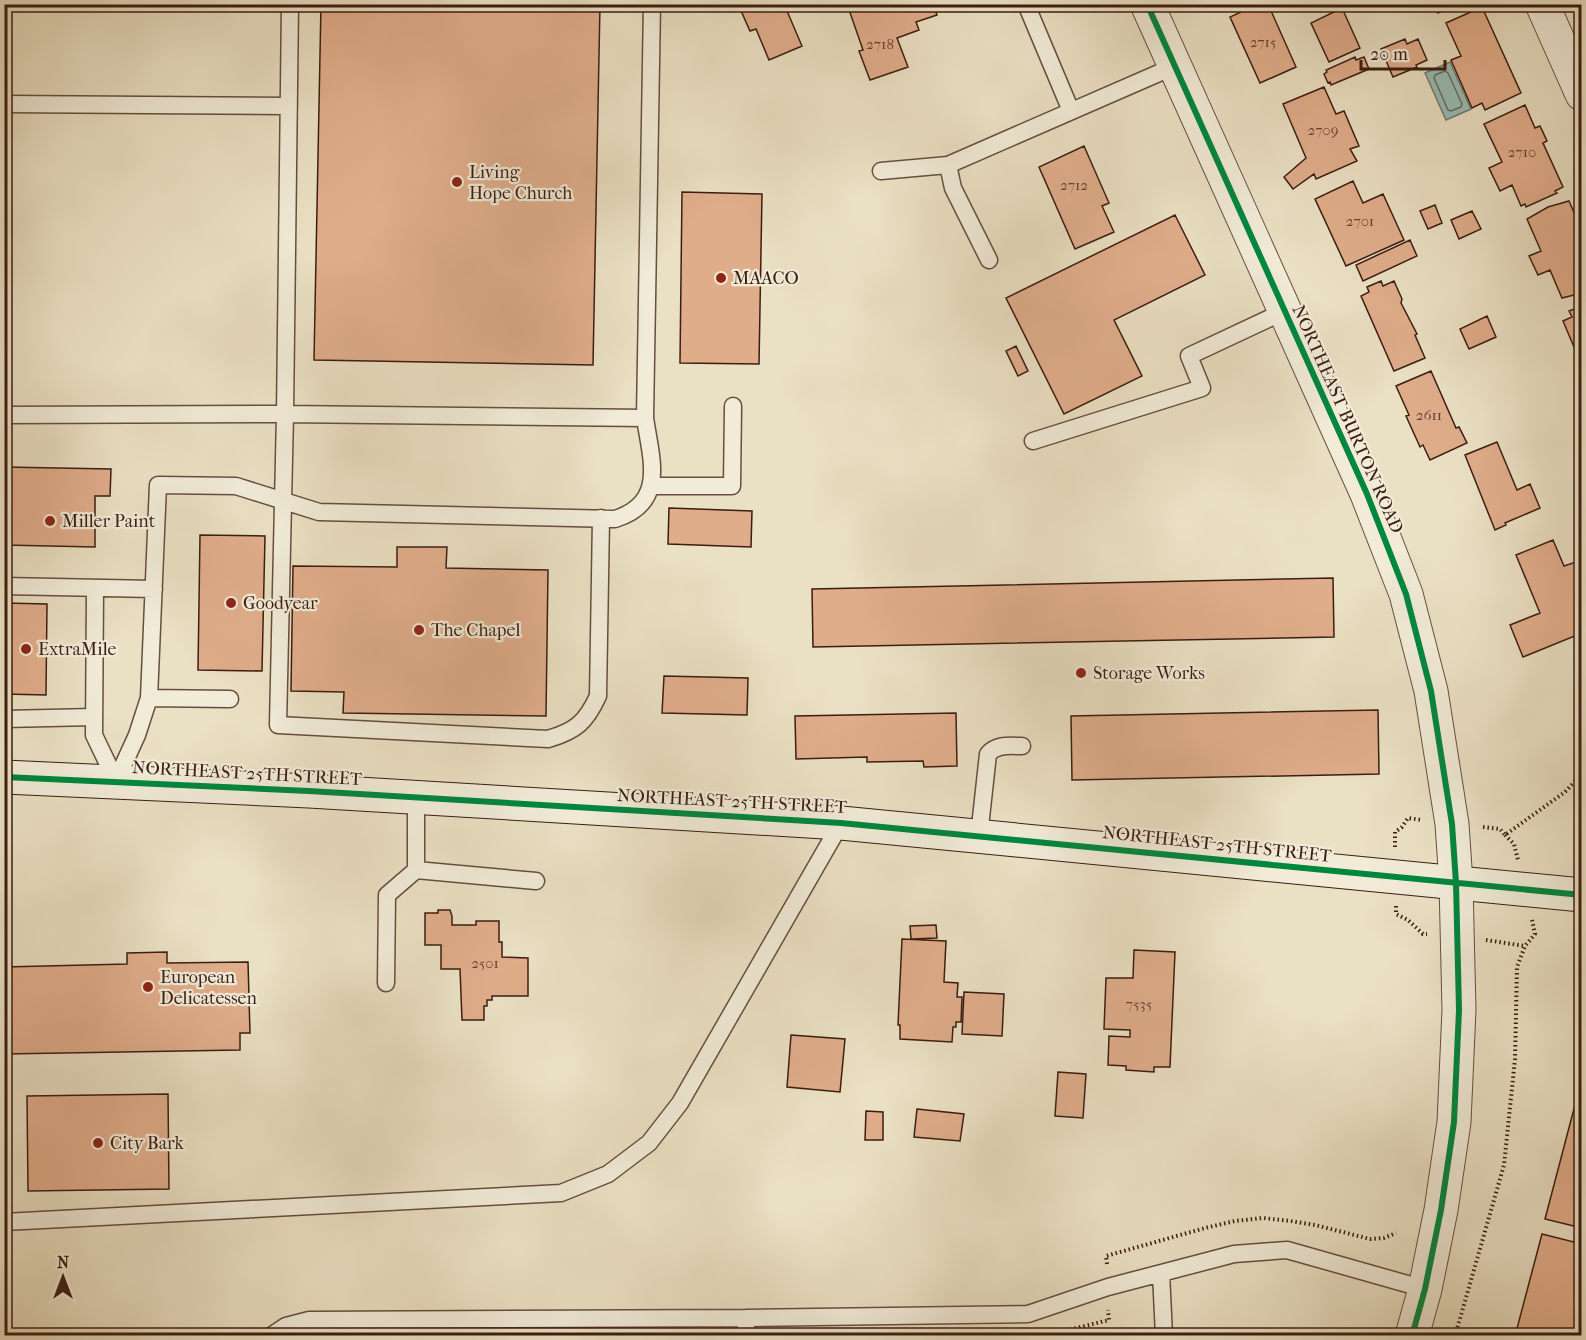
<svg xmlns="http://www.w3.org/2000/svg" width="1586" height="1340" font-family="'IM FELL French Canon',serif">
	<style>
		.water { fill: #98bdb6; stroke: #737d74; stroke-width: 1.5 }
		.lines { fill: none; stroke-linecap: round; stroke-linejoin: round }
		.shore { stroke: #6a6d64; stroke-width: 1.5 }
		.building { fill: #e0ad8b; stroke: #3b1d12; stroke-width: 1.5 }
		.service-casing { stroke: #674e3e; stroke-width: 19 }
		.minor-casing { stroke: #674e3e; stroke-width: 35 }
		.tertiary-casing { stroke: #674e3e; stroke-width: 35 }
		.secondary-casing { stroke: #3b1d12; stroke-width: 35 }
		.path { stroke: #3b1d12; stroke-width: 4; stroke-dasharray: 1.5 3; stroke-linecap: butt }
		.service { stroke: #f1ebd8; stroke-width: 16 }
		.minor { stroke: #f1ebd8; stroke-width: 33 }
		.tertiary { stroke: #f1ebd8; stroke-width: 33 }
		.secondary { stroke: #f1ebd8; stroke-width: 33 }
		.cycleway-casing { stroke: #f1ebd8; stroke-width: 10 }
		.cycleway { stroke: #00873e; stroke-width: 6 }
		.poi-dot { fill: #8f2418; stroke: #f1ebd8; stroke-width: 2 }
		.labels { text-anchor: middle; stroke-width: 4.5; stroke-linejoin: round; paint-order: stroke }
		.number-label { font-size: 15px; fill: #644130 }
		.poi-label { font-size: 18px; fill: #3b1d12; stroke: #f1ebd8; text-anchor: start }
		.street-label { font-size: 18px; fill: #3b1d12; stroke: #f1ebd8 }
	</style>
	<rect width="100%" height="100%" fill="#eae0c3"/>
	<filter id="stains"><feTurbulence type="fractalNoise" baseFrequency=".00333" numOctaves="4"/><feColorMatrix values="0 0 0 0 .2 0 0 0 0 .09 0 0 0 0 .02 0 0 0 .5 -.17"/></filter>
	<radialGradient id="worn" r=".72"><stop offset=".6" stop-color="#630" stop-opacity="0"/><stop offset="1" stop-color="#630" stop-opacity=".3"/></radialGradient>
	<!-- water -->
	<path class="water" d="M1450,62L1471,109L1446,120L1425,73Z"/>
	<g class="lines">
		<!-- shore -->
		<path class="shore" d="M1445,71L1448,73L1462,104L1461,107L1451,111L1448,110L1434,78L1435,75Z"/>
	</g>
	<!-- building -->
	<path class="building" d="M321,4H600L593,365L314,360Z
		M738,4H784L802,46L769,60L756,29L750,31Z
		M847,4H933L937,15L916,22L919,30L897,38L908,67L870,80L859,51L863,50Z
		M1258,4H1268L1296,67L1260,83L1230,17Z
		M1434,4H1457L1438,13Z
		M1482,7L1521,93L1485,110L1482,103L1472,108L1451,60L1461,56L1446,23Z
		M1342,8L1360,48L1329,62L1311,23Z
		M1405,39L1407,44L1418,39L1427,60L1416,65L1417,67L1393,77L1381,49Z
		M1355,57L1356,60L1364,57L1369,69L1331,85L1330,82L1328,83L1324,74L1327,72L1326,70Z
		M1324,87L1336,114L1344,111L1359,146L1350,149L1357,161L1316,179L1314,174L1293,189L1284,177L1306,158L1283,104Z
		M1525,105L1535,128L1540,126L1547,141L1543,143L1563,187L1555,191L1557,193L1526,207L1525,204L1521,206L1512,185L1500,191L1489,168L1502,162L1484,124Z
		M1084,146L1109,203L1102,206L1114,232L1075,249L1039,167Z
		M1353,181L1363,203L1383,194L1404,240L1346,266L1315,199Z
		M682,192L762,194L759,364L680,363Z
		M1569,201L1582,231V293L1562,298L1550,270L1538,275L1529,256L1541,251L1527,219L1548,207Z
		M1435,205L1442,223L1428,229L1420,211Z
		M1472,211L1481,229L1459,239L1451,220Z
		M1175,215L1205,275L1114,320L1142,376L1064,414L1006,298Z
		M1410,240L1417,256L1363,281L1356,265Z
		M1381,281L1383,286L1394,281L1402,299L1401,303L1417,334L1415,335L1425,358L1394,371L1361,296L1369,292L1367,287Z
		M1582,306V366L1563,321L1572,317L1569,311Z
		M1487,316L1496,337L1469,349L1460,329Z
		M1016,346L1028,371L1018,376L1006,351Z
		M1431,371L1456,428L1459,427L1467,443L1430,460L1423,445L1420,447L1406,416L1409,415L1396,386Z
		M1497,442L1517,490L1530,484L1540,508L1505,523L1506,525L1495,530L1465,455Z
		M4,467L111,469L110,496H95V547L4,545Z
		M669,508L752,511L751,547L668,544Z
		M200,535L265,536L262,671L198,670Z
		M1553,540L1564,566L1582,560V598L1578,600L1582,609V633L1523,657L1510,625L1540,613L1516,555Z
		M397,547H447L446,568L548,570L546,716L343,713L344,692L291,691L293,566L397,567Z
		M1333,578L1334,637L813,647L812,589Z
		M4,603L47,604L46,695L4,694Z
		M664,676L748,678L747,715L662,713Z
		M1378,710L1379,774L1072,780L1071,716Z
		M956,713L957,766L924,767L923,761L867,762V757L796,759L795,716Z
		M438,910H450L452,916V925H476V921H499V942H502V957L528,958V996H492V1000H487V1006H484V1020H462L460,969H441V945H425V913H438Z
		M936,925L937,938L911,939L910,926Z
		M902,939L946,941L944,982L958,983L957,997H962L961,1022H956V1027H953L952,1042L900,1039V1025H898Z
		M1134,950L1175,952L1170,1067H1154V1072L1126,1070V1066L1108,1065L1109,1036L1130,1037V1030L1104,1029L1106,978H1133Z
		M167,952V963L248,962L250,1033H240V1050L4,1054V967L127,964V953Z
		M964,992L1004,994L1002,1036L962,1034Z
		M791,1035L845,1039L840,1092L787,1087Z
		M1058,1072L1086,1074L1083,1118L1055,1116Z
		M1581,1082H1582V1228L1545,1219Z
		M168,1094L169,1189L28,1191L27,1096Z
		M917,1109L964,1114L960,1141L914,1137Z
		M866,1111L883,1112V1140H865Z
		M1542,1234L1582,1244V1330L1580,1336H1515Z"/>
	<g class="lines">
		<defs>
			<path id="service" d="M290,4L285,414L278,725L548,739C576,731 586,722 598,696L601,518
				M1026,4L1071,111
				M4,104L289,106
				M948,165L953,188L989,260
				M881,171L948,165L1175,66
				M4,415L285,414L645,418L652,4
				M1033,441L1202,388L1189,356L1285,311
				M651,486H732L733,406
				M4,586L154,589
				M95,588L94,735L116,781L137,735L149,698L158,485L236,486L319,512L615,519C667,503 651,459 645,418
				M149,698L230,699
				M4,719L94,717
				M416,798V870L536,881
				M979,836L988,754C997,744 1009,746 1022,746
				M386,983L387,895L416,870
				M4,1222L561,1193L608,1174L649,1143L680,1103L841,823
				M1161,1273L1164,1336
				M746,1318L1028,1314L1108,1287L1234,1254L1287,1250L1425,1289
				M271,1336L286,1326L309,1320L746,1318V1336"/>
			<path id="minor" d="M1542,4L1582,94"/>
			<path id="tertiary" d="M1147,4L1367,494L1406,594L1431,691L1452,824L1456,883L1459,1010L1454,1122L1441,1210L1425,1289L1412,1336"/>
			<path id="secondary" d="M4,777L309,791L841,823L1582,895"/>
		</defs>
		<!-- service casing -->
		<use href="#service" class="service-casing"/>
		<!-- minor casing -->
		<use href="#minor" class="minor-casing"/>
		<!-- tertiary casing -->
		<use href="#tertiary" class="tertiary-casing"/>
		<!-- secondary casing -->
		<use href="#secondary" class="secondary-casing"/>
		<!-- path -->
		<path class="path" d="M1483,827L1500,829L1505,835L1565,792L1582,774
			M1505,835L1514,844L1518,860
			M1395,847V832L1402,827L1408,818L1422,820
			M1396,906V914L1408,920L1423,934H1427
			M1486,940L1525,946
			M1107,1264L1106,1256L1205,1228L1235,1221L1263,1218L1290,1221L1315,1225L1370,1239L1384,1238L1396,1233
			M1044,1336L1109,1320L1108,1310
			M1455,1336L1504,1165L1515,1059L1517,967L1525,946L1535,934L1532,920"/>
		<!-- service -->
		<use href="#service" class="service"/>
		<!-- minor -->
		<use href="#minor" class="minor"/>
		<!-- tertiary -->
		<use href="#tertiary" class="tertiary"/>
		<!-- secondary -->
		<use href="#secondary" class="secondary"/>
		<defs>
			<path id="cycleway" d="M1147,4L1367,494L1406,594L1431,691L1452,824L1456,883L1459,1010L1454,1122L1441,1210L1425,1289L1412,1336
				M4,777L309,791L841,823L1582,895"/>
		</defs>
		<!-- cycleway casing -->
		<use href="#cycleway" class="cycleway-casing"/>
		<!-- cycleway -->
		<use href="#cycleway" class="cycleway"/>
	</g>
	<!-- markers -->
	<g class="poi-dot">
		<circle cx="457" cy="182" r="6"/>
		<circle cx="721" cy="278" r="6"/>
		<circle cx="50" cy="521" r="6"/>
		<circle cx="231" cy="603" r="6"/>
		<circle cx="419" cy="630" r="6"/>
		<circle cx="26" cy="649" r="6"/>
		<circle cx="1081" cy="673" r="6"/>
		<circle cx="148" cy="987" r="6"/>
		<circle cx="98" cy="1143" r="6"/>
	</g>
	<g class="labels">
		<!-- number labels -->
		<g class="number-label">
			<text x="1263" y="47">2715</text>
			<text x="880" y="49">2718</text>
			<text x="1323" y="135">2709</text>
			<text x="1522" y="157">2710</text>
			<text x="1074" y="190">2712</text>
			<text x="1360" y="226">2701</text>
			<text x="1429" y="420">2611</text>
			<text x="485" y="968">2501</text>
			<text x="1139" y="1009">7535</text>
		</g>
		<!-- poi labels -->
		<g class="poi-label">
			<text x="469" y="178">Living<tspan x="469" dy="21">Hope Church</tspan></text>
			<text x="733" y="284">MAACO</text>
			<text x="62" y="527">Miller Paint</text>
			<text x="243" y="609">Goodyear</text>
			<text x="431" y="636">The Chapel</text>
			<text x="38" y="655">ExtraMile</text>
			<text x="1093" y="679">Storage Works</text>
			<text x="160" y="983">European<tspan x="160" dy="21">Delicatessen</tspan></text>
			<text x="110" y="1149">City Bark</text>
		</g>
		<!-- street labels -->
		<g class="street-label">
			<text transform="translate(1348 419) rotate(66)" y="6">NORTHEAST BURTON ROAD</text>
			<text transform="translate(247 773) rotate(3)" y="6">NORTHEAST 25TH STREET</text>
			<text transform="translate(732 801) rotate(3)" y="6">NORTHEAST 25TH STREET</text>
			<text transform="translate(1217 844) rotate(6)" y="6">NORTHEAST 25TH STREET</text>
		</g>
	</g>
	<!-- margin -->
	<rect width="1586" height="1340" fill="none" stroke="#eae0c3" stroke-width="24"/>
	<rect x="6" y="6" width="1574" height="1328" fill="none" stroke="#3b1d12" stroke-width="3"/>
	<rect x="12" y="12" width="1562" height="1316" fill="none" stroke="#3b1d12" stroke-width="1.5"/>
	<!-- north arrow -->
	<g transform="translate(63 1277)" stroke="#f1ebd8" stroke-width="4.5" paint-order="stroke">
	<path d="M0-4.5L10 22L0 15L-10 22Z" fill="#3b1d12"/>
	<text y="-9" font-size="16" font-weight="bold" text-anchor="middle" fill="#3b1d12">N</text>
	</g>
	<!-- scale -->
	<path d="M1361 60v9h84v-9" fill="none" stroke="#3b1d12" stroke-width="3"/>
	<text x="1370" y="60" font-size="18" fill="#3b1d12" stroke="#f1ebd8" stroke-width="4.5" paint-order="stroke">20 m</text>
	<rect width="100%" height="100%" filter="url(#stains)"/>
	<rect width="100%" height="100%" fill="url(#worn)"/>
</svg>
